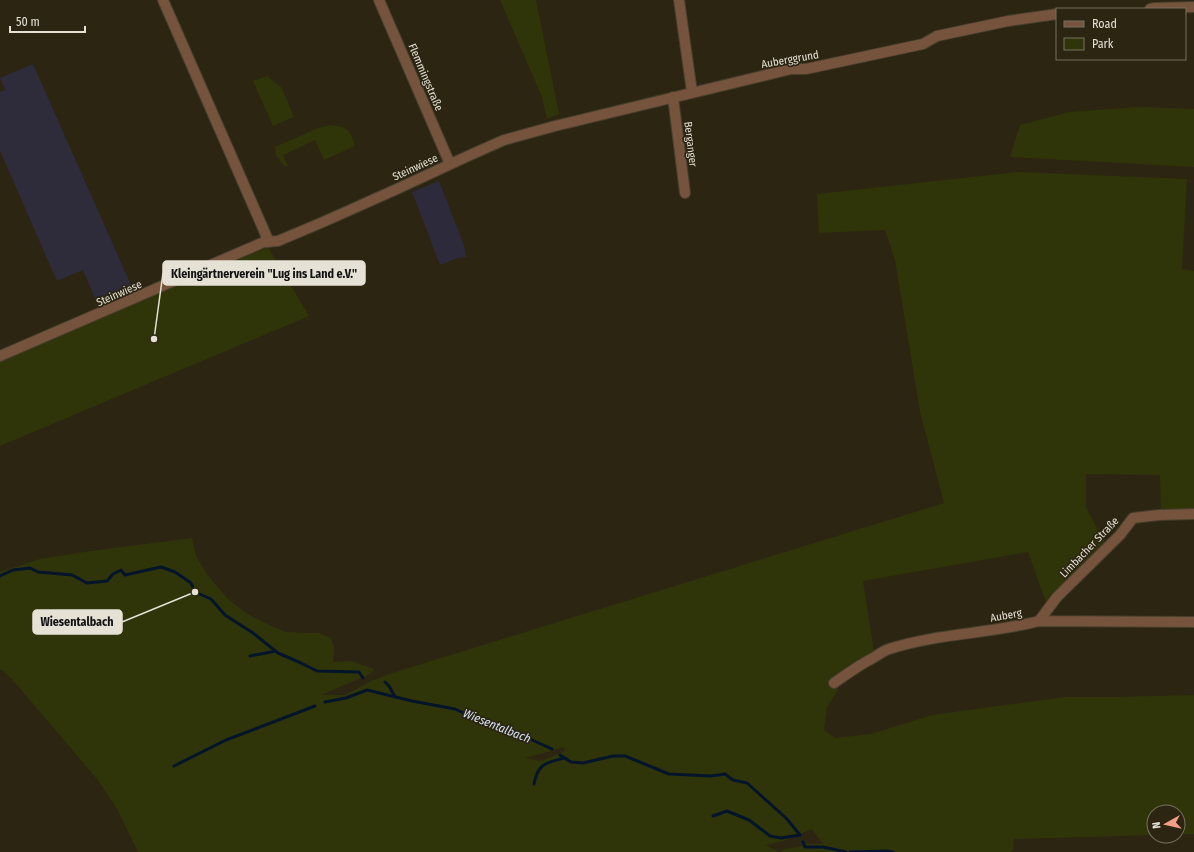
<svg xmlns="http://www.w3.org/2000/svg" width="1194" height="852" font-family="'Fira Sans Condensed',sans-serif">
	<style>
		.commercial { fill: #2d2b3b }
		.industrial { fill: #2e2b3b }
		.green { fill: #2f3508; fill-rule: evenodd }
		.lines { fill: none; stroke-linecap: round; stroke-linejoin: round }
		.stream { stroke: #04152b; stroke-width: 3 }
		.minor-casing { stroke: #463f2d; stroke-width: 12 }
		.minor { stroke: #75533c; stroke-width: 10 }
		.labels { text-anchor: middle; stroke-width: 3.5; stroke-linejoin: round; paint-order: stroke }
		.street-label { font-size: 11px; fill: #e5e1d5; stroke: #2c2512 }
		.water-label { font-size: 12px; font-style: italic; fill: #d5e4f8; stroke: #2c2512 }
		.leader { fill: none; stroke: #e5e1d5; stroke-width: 1.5 }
		.callout-dot { fill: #e5e1d5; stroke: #2c2512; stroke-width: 1.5 }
		.callout { fill: #e5e1d5; stroke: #e5e1d5; stroke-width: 1.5 }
		.callout-label { font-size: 12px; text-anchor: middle; font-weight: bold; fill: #111 }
	</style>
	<rect width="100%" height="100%" fill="#2c2512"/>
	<!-- commercial -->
	<path class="commercial" d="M439,181L464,245L466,257L458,258L440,265L412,192Z"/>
	<!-- industrial -->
	<path class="industrial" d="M33,64L135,294L100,310L83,270L57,281L0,151V92L5,90L0,78Z"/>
	<!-- green -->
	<path class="green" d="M500,0H536L559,114L547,119L542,97Z
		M267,76L282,88L294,117L273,126L253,81Z
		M1139,107L1194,109V167L1010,157L1020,125L1069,112Z
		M330,125C348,127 350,129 355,146L324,160L315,140L283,155L288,166H284L276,155L275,147L318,128Z
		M1018,172L1187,179L1182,269L1194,271V513L1161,512L1160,475L1086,474V507L1106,545L1047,605L1028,552L863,581L874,652L837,678L838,690L827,707L824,730L835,738L871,734L932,715L1065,697H1115L1194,695V834H1178V812H1154V835L1014,839L1013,850L1011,852H780L784,849L798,847L806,844H823L812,829L783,841L766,845L779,852H138L117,809L97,779L11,678L0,669V572L40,559L90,551L192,538L196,556L209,577L228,599L246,613L271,626L286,632L302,633H319L331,638L334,648L333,662L351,661L374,669L370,674L321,695H345L371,681L392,673L944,503L920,412L895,260L885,230L819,233L817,194ZM563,747L565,751L541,761L525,758L544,753Z
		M268,247L309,316L0,446V361Z"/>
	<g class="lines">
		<!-- stream -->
		<path class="stream" d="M0,576L13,570L30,568L38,572L72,575L87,583L107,581L113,574L121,570L125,575L161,567L175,572L191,583L195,592L211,599L225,615L253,633L278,653L301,663L317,671L359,672L363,678
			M250,656L276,651
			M385,682L389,686L395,697
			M325,702L346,698L367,690L412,701L455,709L489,725L530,739L552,749
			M560,755L571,762L583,763L613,756H625L669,774L711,776L725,774L733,780L747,783L786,818L800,835
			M174,766L226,740L315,706
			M534,784C538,763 546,763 564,758
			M713,816L727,811L749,820L770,836L781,838L800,835
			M803,842L805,847H823L846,852
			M850,852L887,851L893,852"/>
		<defs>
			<path id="minor" d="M163,0L269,242
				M379,0L450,164
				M679,0L692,92
				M1150,9L1155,8L1194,7
				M673,97L685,193
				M0,356L264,242L278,241L323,222L397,189L468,156L504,140L555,126L791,69H806L923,44L937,36L1008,21L1057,14
				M1039,621L1057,597L1120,535L1133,518L1159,515L1194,514
				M834,683C847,674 859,665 873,658C878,655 883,651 889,649C938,633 990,634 1039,621L1194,622"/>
		</defs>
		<!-- minor casing -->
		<use href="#minor" class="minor-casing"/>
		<!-- minor -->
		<use href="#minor" class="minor"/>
	</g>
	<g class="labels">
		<!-- street labels -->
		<g class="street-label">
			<text transform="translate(790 59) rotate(-10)" y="4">Auberggrund</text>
			<text transform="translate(426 77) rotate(67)" y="4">Flemmingstraße</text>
			<text transform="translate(691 144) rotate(83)" y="4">Berganger</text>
			<text transform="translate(415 167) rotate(-25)" y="4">Steinwiese</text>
			<text transform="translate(119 293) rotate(-24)" y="4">Steinwiese</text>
			<text transform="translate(1089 547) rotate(-46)" y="4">Limbacher Straße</text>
			<text transform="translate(1006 615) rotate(-10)" y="4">Auberg</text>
		</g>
		<!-- water labels -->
		<g class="water-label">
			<text transform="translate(497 726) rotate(22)" y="4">Wiesentalbach</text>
		</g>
	</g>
	<!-- callouts -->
	<path class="leader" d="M154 339L163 273M195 592L122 622"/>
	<g class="callout-dot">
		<circle cx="154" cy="339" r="4"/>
		<circle cx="195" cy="592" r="4"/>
	</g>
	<g class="callout">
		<rect x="163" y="261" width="202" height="24" rx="4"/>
		<rect x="33" y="610" width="89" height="24" rx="4"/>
	</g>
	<g class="callout-label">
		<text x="264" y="278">Kleingärtnerverein "Lug ins Land e.V."</text>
		<text x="77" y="626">Wiesentalbach</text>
	</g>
	<!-- legend -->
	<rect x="1056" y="8" width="130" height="52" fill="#2c2512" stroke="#767060"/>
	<rect x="1064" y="21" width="20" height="6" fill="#75533c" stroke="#767060"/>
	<text x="1092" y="28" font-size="12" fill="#e5e1d5">Road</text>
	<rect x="1064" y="38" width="20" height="12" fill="#2f3508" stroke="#767060"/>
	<text x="1092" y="48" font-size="12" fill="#e5e1d5">Park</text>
	<!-- north arrow -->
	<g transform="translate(1166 824) rotate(262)"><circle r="19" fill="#2c2512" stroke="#767060"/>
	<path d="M0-3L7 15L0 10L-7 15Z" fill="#f39f86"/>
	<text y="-6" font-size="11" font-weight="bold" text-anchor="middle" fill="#e5e1d5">N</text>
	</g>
	<!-- scale -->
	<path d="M10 26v6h75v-6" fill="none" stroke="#e5e1d5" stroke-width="2"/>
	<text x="16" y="26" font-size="12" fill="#e5e1d5" stroke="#2c2512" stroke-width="3" paint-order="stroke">50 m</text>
</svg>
